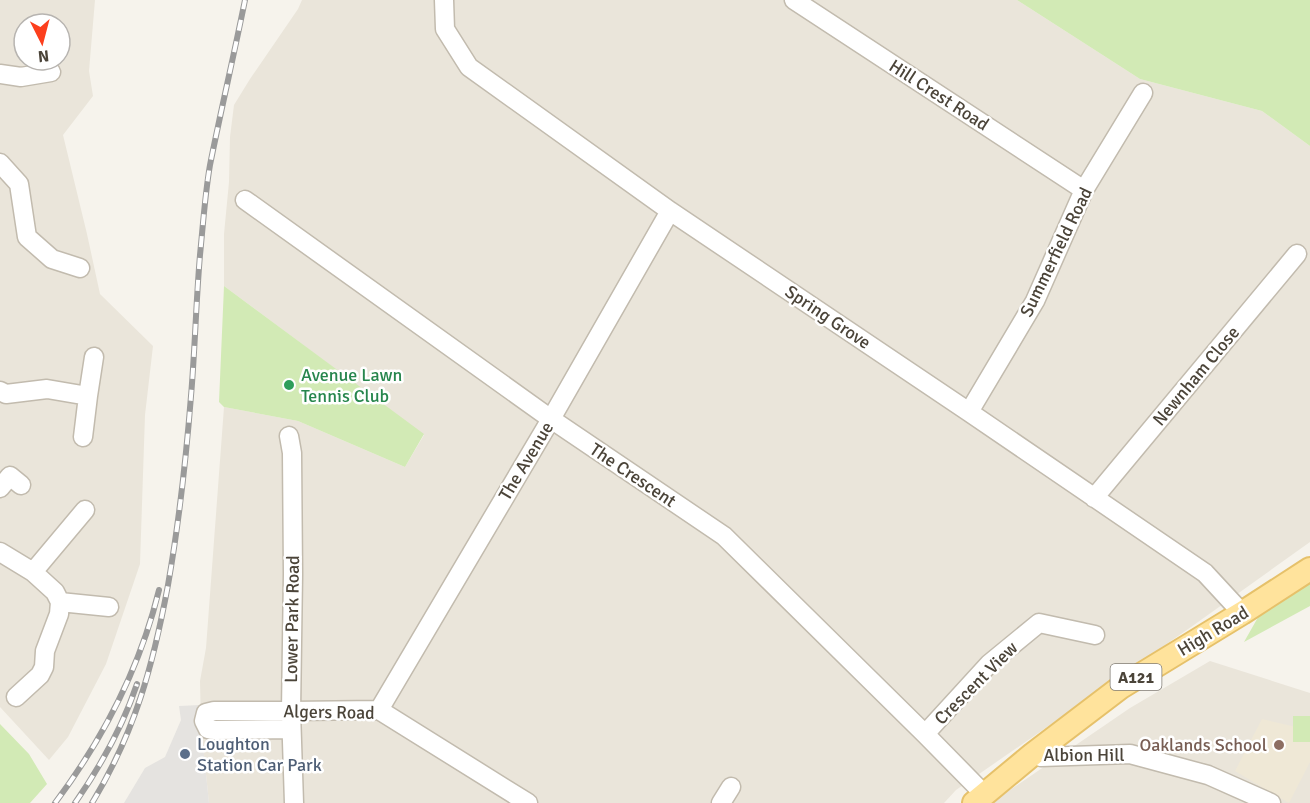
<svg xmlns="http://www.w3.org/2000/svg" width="1310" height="803" font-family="Signika,sans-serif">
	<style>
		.residential { fill: #eae5da; fill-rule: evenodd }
		.education { fill: #efe8d6 }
		.green { fill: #d2eab5 }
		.parking { fill: #e5e3e0 }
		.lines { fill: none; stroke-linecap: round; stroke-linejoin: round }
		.minor-casing { stroke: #c2bbae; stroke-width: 21 }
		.major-casing { stroke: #e6c16a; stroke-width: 26 }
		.minor { stroke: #fff; stroke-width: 18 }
		.major { stroke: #ffe39c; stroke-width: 22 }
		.rail-casing { stroke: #9a9a9a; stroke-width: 6 }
		.rail { stroke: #fff; stroke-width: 4; stroke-dasharray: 11; stroke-linecap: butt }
		.leisure-dot { fill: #2e9e5b; stroke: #fff; stroke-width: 2 }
		.education-dot { fill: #8d6e63; stroke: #fff; stroke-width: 2 }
		.service-dot { fill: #5c6f8a; stroke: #fff; stroke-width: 2 }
		.labels { text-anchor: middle; stroke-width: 5; stroke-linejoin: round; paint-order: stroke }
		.shield { fill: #fff; stroke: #817c74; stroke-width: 1.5 }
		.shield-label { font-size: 16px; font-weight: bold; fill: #4b4439 }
		.street-label { font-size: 18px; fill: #4b4439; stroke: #fff }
		.leisure-label { font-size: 18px; fill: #27864d; stroke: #fff; text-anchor: start }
		.service-label { font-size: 18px; fill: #4e5e75; stroke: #fff; text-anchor: start }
		.education-label { font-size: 18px; fill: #785e54; stroke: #fff; text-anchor: end }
	</style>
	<rect width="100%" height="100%" fill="#f6f3ec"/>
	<!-- residential -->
	<path class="residential" d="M0,0H95L89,71L93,96L63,135L87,234L100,294L153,346L145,415L140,564L106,664L68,737L49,760L0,707ZM24,24H60V60H24Z
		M302,0H1017L1140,79L1262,111L1310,146V542L1191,627L956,790L944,803H209L201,726L200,681L206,648L224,407L298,421L405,467L424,435L224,286V234L229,182L230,137L234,105L250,79L298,9Z
		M1210,661L1310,693V803H991L1130,708Z"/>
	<!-- education -->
	<path class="education" d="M1310,717V762L1289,803L1235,771L1262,719L1296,727Z"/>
	<!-- green -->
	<path class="green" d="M1017,0H1310V146L1262,111L1140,79Z
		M224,286L424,434L405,467L298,421L224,407L219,402Z
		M1310,579V606L1244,642L1265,605Z
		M1293,716H1310V742H1293Z
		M0,724L29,754L47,784L30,803H0Z"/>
	<!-- parking -->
	<path class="parking" d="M200,705L201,726L209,803H124L145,768L165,757L181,720L179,706Z"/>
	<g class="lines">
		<defs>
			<path id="minor" d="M444,0L445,29L469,67L670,211L969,412L1205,573L1242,613
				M794,0L1084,190
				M0,74L21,77L51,72
				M0,163L19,184L27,237L52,259L80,268
				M245,200L551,419L724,536L925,734L984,794
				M0,391L6,394L47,389L88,396
				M969,412L1035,301L1084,190L1143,93
				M289,436L292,453L293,574L291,711L294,803
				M83,437L88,396L94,357
				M0,488L10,476L21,485
				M1094,498L1297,254
				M0,552L33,572L55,592L60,602L59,614L45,651L44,667L40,675L16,697
				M33,572L85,510
				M60,602L109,607
				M379,710L551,419L670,211
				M291,729L215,730L208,729L204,721L206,713L214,711H291L379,710L528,803
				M925,734L989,664L1039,623L1095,635
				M1033,754L1041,757L1130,754L1208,775L1271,803
				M721,803L731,787"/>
			<path id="major" d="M974,803L1033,754L1121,687L1242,613L1310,569"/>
		</defs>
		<!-- minor casing -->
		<use href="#minor" class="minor-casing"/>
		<!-- major casing -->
		<use href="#major" class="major-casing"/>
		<!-- minor -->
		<use href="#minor" class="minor"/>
		<!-- major -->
		<use href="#major" class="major"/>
		<defs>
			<path id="rail" d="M55,803C103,739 140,668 159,590
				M75,803C100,767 123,726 137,684
				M92,803C135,732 153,666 168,585C179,522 186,460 191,396C195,349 196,302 200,255C203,225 205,194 210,165C221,110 234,55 245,0"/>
		</defs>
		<!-- rail casing -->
		<use href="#rail" class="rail-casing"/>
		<!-- rail -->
		<use href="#rail" class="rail"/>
	</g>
	<!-- markers -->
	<circle class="leisure-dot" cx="289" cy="385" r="6"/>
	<circle class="education-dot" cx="1279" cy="745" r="6"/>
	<circle class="service-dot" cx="185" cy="754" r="6"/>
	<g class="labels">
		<!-- shield labels -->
		<rect class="shield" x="1110.5" y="664" width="51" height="26" rx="4.5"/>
		<g class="shield-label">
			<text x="1136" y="683">A121</text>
		</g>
		<!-- street labels -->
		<g class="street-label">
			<text transform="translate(939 95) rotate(33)" y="6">Hill Crest Road</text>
			<text transform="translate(1056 252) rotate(-64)" y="6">Summerfield Road</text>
			<text transform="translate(828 317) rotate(34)" y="6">Spring Grove</text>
			<text transform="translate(1196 376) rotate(-50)" y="6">Newnham Close</text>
			<text transform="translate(526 461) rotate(-59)" y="6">The Avenue</text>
			<text transform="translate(633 475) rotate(34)" y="6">The Crescent</text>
			<text transform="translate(292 619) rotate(-89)" y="6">Lower Park Road</text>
			<text transform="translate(1213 631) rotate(-31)" y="6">High Road</text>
			<text transform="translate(976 683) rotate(-45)" y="6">Crescent View</text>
			<text transform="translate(329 712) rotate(1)" y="6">Algers Road</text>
			<text x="1084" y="761">Albion Hill</text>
		</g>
		<!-- leisure labels -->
		<g class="leisure-label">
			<text x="301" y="381">Avenue Lawn<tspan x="301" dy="21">Tennis Club</tspan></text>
		</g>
		<!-- service labels -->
		<g class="service-label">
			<text x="197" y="750">Loughton<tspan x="197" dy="21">Station Car Park</tspan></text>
		</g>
		<!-- education labels -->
		<g class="education-label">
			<text x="1267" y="751">Oaklands School</text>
		</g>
	</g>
	<!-- north arrow -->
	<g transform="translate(42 42) rotate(174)"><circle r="28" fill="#ffffff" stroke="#b7b4b0" stroke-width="1.5"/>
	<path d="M0-4.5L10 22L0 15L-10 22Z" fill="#fc3f1d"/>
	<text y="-9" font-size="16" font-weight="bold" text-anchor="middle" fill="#4b4439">N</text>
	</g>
</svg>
